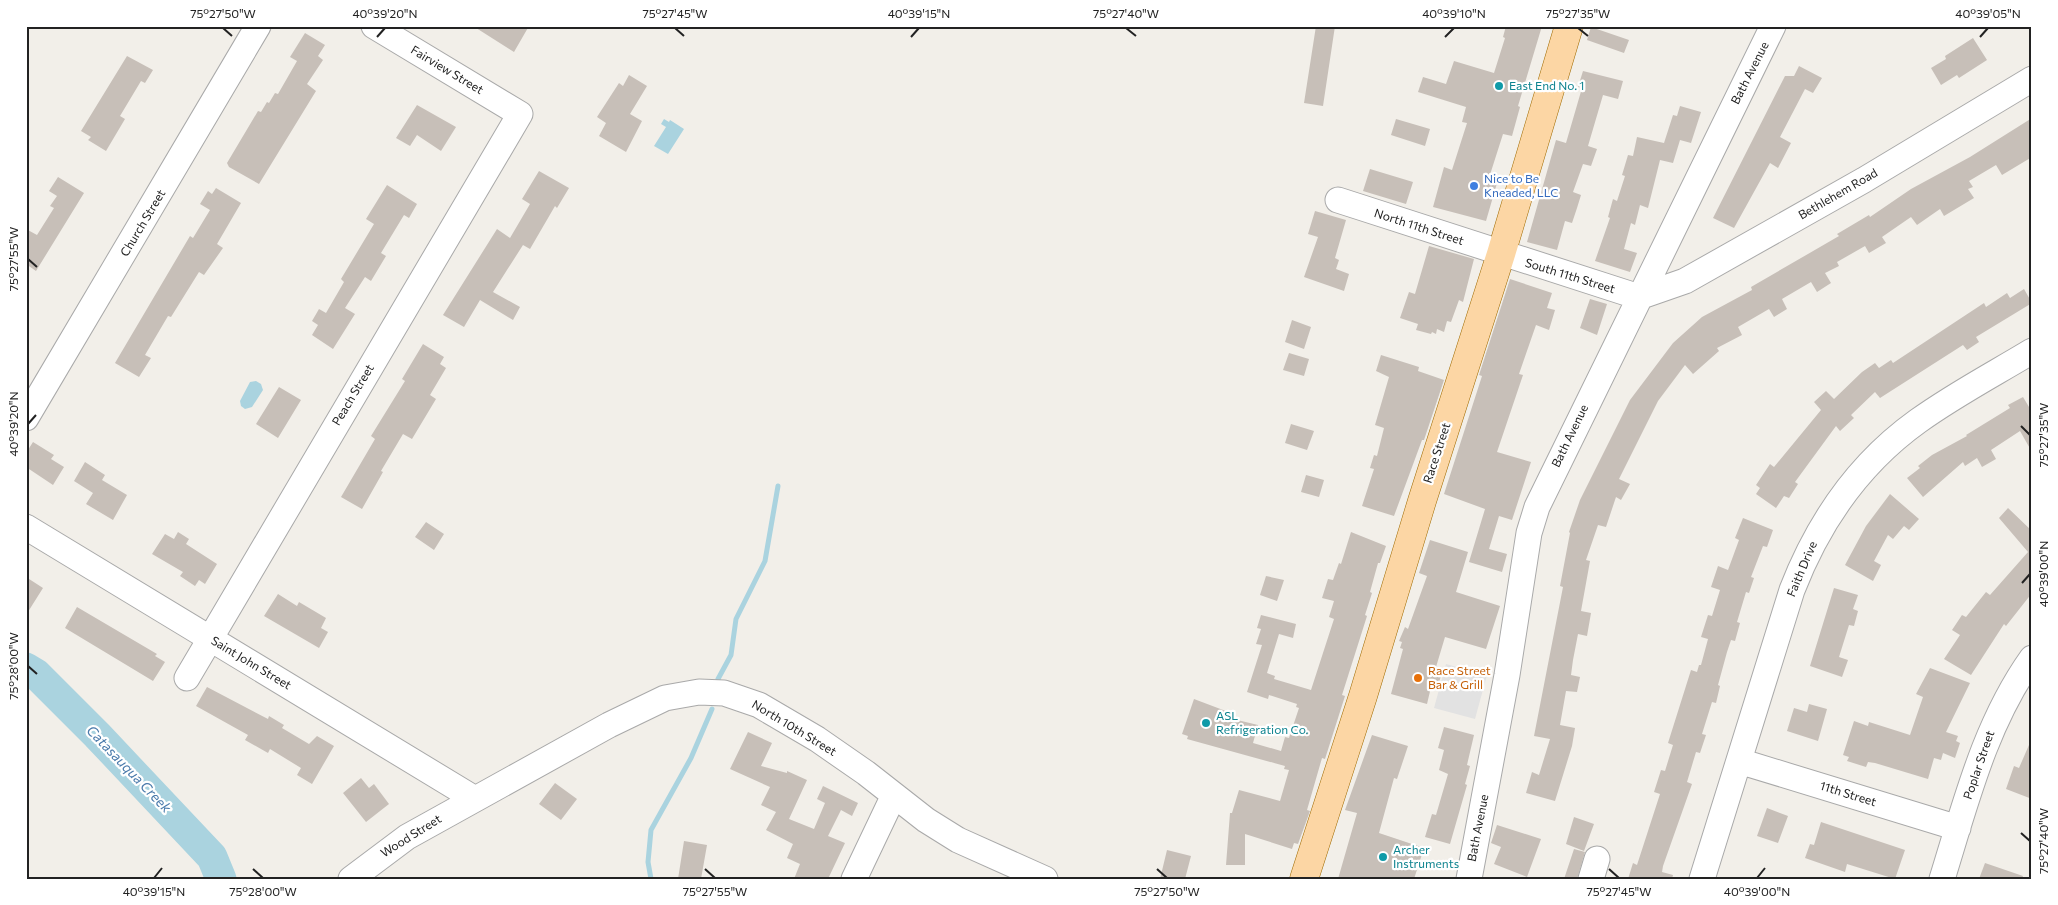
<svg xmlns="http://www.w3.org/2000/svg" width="2058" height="905" font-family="Commissioner,sans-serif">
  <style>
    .parking { fill: #e2e2e2 }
    .water { fill: #aad3df }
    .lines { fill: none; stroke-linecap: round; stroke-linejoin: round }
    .stream { stroke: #aad3df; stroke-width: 5 }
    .river { stroke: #aad3df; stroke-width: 31 }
    .building { fill: #c7bfb8 }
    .minor-casing { stroke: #a9a9a9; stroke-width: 27 }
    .major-casing { stroke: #a06b00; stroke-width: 29 }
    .minor { stroke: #fff; stroke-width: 25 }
    .major { stroke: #fcd6a4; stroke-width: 28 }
    .ticks { fill: none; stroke: #222; stroke-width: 2 }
    .culture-dot { fill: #0f9aa8; stroke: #fff; stroke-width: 2 }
    .shop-dot { fill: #3f7fe0; stroke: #fff; stroke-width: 2 }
    .food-dot { fill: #e8710a; stroke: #fff; stroke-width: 2 }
    .labels { text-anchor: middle; stroke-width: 4.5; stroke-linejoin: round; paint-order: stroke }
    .street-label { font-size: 12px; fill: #222; stroke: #fff }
    .culture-label { font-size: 12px; fill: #0d838f; stroke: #fff; text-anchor: start }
    .shop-label { font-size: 12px; fill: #366cbe; stroke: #fff; text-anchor: start }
    .food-label { font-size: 12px; fill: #c56008; stroke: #fff; text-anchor: start }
    .water-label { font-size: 14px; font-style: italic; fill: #4a7aab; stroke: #fff }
    .neatline { fill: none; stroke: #222; stroke-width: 2 }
    .ticks-label { font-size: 12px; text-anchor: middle; fill: #222 }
  </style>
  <rect width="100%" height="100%" fill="#f2efe9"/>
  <!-- parking -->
  <path class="parking" d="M1446,664L1487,675L1475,719L1434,708Z"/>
  <!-- water -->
  <path class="water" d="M664,119L669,122L670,120L684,129L668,154L654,146L666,127L661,124Z
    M256,381L261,384L263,390L252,407L245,409L241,406L240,401L250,382Z"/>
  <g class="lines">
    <!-- stream -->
    <path class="stream" d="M718,679L731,655L736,619L765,561L778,486
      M651,879L648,862L651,830L691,758L712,709"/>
    <!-- river -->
    <path class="river" d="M26,668L36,674L97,735L212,857L221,879"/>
  </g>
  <!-- building -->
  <path class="building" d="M473,26H529L514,52Z
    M1316,26H1335L1323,106L1304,103Z
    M1506,26H1542L1518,106L1520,107L1512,136L1503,134L1488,181L1497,183L1486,221L1433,207L1444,167L1452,170L1467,123L1462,122L1466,107L1418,92L1423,77L1446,84L1454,61L1494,73L1505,38L1503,37Z
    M1591,27L1629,40L1624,53L1587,40Z
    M305,33L325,45L318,56L323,60L307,84L316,91L259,184L229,167L227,163L258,111L261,112L267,102L269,103L275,93L278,94L297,61L290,57Z
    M1973,38L1987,60L1959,78L1957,75L1941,85L1931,68L1946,59L1945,56Z
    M127,56L153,70L145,83L141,81L120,116L125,119L106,151L88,140L91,137L81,131Z
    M1799,66L1822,78L1813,93L1805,89L1780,137L1791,143L1778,168L1770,163L1734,228L1713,218L1785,76H1794Z
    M1583,71L1623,81L1618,99L1603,95L1588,146L1597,149L1591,166L1583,164L1573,192L1581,195L1577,208L1572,223L1565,221L1557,250L1527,242L1556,140L1566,143L1582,88L1578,87Z
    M629,75L647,86L630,114L642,121L626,152L599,136L606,123L597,117L619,83L623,86Z
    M417,105L456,127L441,151L417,135L410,146L396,138Z
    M1680,106L1701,112L1691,143L1680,140L1673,163L1660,160L1648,208L1640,205L1635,225L1631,223L1624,249L1637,253L1630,272L1595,261L1610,218L1608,217L1613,199L1617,201L1625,176L1622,175L1628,155L1633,156L1637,137L1664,143L1673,115L1677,116Z
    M2032,118V157L2002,175L1996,165L1969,181L1973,187L1968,189L1974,198L1944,216L1940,209L1917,225L1911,217L1882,237L1886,243L1869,253L1865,246L1837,262L1839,266L1825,273L1831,283L1817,292L1811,282L1782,299L1787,309L1774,317L1769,309L1738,327L1742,335L1717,348L1719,351L1693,374L1685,365L1658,401L1619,479L1630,484L1621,500L1616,497L1606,527L1598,525L1586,560L1590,561L1581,611L1591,613L1587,636L1578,634L1573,660L1571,675L1580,677L1577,692L1566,691L1560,725L1575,728L1572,746L1555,801L1526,793L1532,772L1539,775L1550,739L1534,736L1563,587L1560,586L1570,533L1569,532L1580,500L1630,400L1673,343L1702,317L1752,290L1751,287L1839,236L1837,234L1869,215L1870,217L1911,189L1970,157Z
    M1396,119L1430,129L1425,146L1391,135Z
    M1370,169L1413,182L1406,204L1363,191Z
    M539,171L569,188L557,208L555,206L530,249L523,245L493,292L520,307L513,320L480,300L464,327L443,315L497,229L510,238L530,204L522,199Z
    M58,177L84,193L36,271L26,264V229L37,235L54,208L50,206L57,196L49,191Z
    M387,185L417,204L409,218L404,215L381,253L386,256L371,281L365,277L345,308L355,314L333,349L312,335L318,325L312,321L319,309L326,313L344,282L341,279L374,224L366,219Z
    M216,188L241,203L217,244L223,248L204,275L199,272L171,317L168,316L145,355L151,358L139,377L115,363L190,236L193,238L210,210L200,204L208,191L212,194Z
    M1315,211L1346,220L1335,258L1339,260L1336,269L1349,274L1344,291L1304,277L1318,237L1308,234Z
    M1429,246L1474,259L1463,302L1459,300L1451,322L1447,321L1444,332L1437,329L1436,334L1432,332L1431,334L1416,330L1418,324L1400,318L1409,292L1415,294Z
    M1510,279L1552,293L1547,308L1555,310L1549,330L1536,325L1519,374L1523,375L1497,452L1531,462L1512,520L1499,516L1489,549L1507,554L1502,572L1469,562L1485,509L1444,494L1482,376L1479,375Z
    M2024,289L2032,303L1976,337L1979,342L1967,350L1963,345L1880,398L1875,392L1851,415L1854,418L1840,431L1836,426L1795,482L1798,484L1789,498L1784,496L1776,508L1756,494L1760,488L1756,485L1770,464L1774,467L1821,410L1814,402L1826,391L1834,399L1862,372L1875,363L1879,368L1891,360L1893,363L1984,303L1986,307L2007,293L2010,298Z
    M1590,299L1607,304L1597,335L1580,328Z
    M1292,320L1311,327L1304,349L1285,342Z
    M423,344L444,357L440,364L446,368L430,395L436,399L412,439L403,434L381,471L383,472L362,509L341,497L375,439L371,436L405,381L402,379Z
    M1289,353L1309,359L1304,376L1283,370Z
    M1381,355L1419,367L1418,371L1444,380L1424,440H1422L1394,516L1362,506L1374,469L1370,468L1374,455L1377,456L1384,428L1375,425L1389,377L1376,371Z
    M279,387L301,400L278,438L256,424Z
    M2023,397L2032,412V452L2020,431L1991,450L1996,459L1982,467L1977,458L1965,466L1963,462L1923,497L1907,478L1920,468L1918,466L1932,455L1967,436L1966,435L2010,408L2008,405Z
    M1291,424L1314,431L1307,450L1285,443Z
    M33,442L54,455L51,459L64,467L53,485L26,467V453Z
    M85,462L105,475L102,480L127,495L113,520L86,504L93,493L74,481Z
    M1306,475L1324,480L1319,497L1301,492Z
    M1890,494L1919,519L1909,530L1904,526L1893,539L1888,535L1874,561L1881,565L1873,581L1845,565L1866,526Z
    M2008,508L2032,531V593L2006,626L2004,624L1971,675L1944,659L1960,635L1952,630L1962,615L1966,617L1986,592L1990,595L2028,552L1999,518Z
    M1743,518L1773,530L1767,547L1763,546L1751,577L1754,578L1749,593L1746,592L1737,622L1740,623L1735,641L1731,640L1727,652L1718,685L1720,686L1716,703L1712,702L1702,734L1706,735L1700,753L1696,752L1687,782L1692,784L1663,866L1662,872L1673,875L1672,879H1628L1633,863L1637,865L1660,794L1654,792L1661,770L1665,771L1673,745L1668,743L1691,670L1697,672L1699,665H1701L1708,639L1701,637L1708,615L1712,616L1720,590L1711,587L1718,566L1728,570L1739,540L1735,538Z
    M426,522L444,534L434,550L415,537Z
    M178,532L189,539L186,544L217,564L205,584L199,580L195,586L180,576L183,572L152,554L165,534L174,539Z
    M1351,532L1386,546L1380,563H1378L1370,592L1372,593L1365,615L1367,616L1342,695L1345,696L1325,759L1322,758L1307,810L1310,811L1298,844L1294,843L1292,849L1245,834V865H1226L1230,813H1232L1239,790L1280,801L1289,770L1284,769L1285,766L1187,739L1188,736L1182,734L1194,699L1231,713L1229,718L1258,725L1253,743L1281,751L1285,737L1289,738L1299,708L1296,707L1297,704L1269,695L1268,699L1247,692L1262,645L1256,644L1261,629L1257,628L1261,615L1296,624L1293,638L1279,634L1267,673L1275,676L1274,679L1311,690L1334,619L1329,617L1334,601L1322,598L1328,579L1333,580L1339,563L1341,564Z
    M1430,540L1468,552L1456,592L1500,606L1486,649L1445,637L1436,667L1443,669L1437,689L1431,687L1427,704L1391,694L1403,649L1400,648L1402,642L1399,641L1405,627L1408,629L1427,576L1419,573Z
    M1266,576L1284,580L1277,601L1260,595Z
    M26,577L43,588L26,615Z
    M1834,588L1858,595L1853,609L1858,611L1854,626L1849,625L1839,657L1848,660L1842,677L1810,666Z
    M278,594L297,606L299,602L326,618L321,628L328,632L319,648L264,616Z
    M77,607L157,654L155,656L165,662L153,681L65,628Z
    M1930,668L1970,683L1946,732L1958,736L1956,741L1960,743L1955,758L1943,753L1941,760L1934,758L1928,779L1875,763L1868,762L1866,767L1847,761L1849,757L1843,755L1854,721L1868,726L1869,722L1910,735L1923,697L1916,694Z
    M207,687L268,719L269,716L284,725L282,728L309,744L317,736L334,746L312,784L297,775L301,768L270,749L268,753L245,740L248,735L196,706Z
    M1809,704L1827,709L1818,741L1787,731L1794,708L1807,712Z
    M1444,727L1474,735L1467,765L1470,766L1465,784L1467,785L1450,844L1425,837L1432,814L1436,815L1448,774L1439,770L1444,750L1438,748Z
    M748,732L772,743L761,766L787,773V771L807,780L789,819L814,829L825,803L817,799L823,786L858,803L852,816L841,810L828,836L845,843L828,879H794L800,864L787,858L793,844L766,830L776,812L761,805L770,787L730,769Z
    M1372,735L1408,746L1397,779L1394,778L1379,833L1424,848L1414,879H1338L1357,813L1345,810Z
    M2032,738V799L2006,789L2014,766L2019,768Z
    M361,778L369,788L374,784L389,804L366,822L343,793Z
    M555,783L577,799L561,820L539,804Z
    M1767,808L1788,816L1778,843L1757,836Z
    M1574,817L1594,824L1584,851L1566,844Z
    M1821,822L1905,850L1895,879L1847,864L1845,872L1805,858L1810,844L1814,845Z
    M1497,825L1541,839L1527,877L1494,864L1501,847L1491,843Z
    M684,841L707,845L701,879H678Z
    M1574,849L1585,852L1577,879H1564Z
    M1167,850L1191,856L1185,879H1160Z
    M1985,863L2023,876L2022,879H1979Z"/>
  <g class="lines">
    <!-- minor casing -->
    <g class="minor-casing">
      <path id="minor" d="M1338,200L1639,297L1685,281L1864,180L2032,79
        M26,418L258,26
        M26,527L475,799
        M187,678L520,114L374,26
        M1739,761L1958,828
        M351,879L407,837L609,725L665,698L699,692L724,693L759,705L817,739L866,773L926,820L958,840L1045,879
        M854,879L894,795
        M1469,879L1507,675L1529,533L1537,507L1773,26
        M1591,879L1597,859
        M1702,879L1792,590C1818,523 1858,464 1918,421C1954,395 1994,374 2032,351
        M1942,879C1966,802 1985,724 2032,658"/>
    </g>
    <!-- major casing -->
    <g class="major-casing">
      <path id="major" d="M1304,879L1363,696L1422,501L1501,254L1569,26"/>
    </g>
    <!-- minor -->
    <use href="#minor" class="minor"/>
    <!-- major -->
    <use href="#major" class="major"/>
  </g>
  <!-- ticks -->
  <path class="ticks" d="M223,28L232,36M675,28L684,36M1126,28L1136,36M1578,28L1588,36M377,37L385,28M911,37L919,28M1445,37L1454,28M1980,37L1988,28M28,259L37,267M28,424L36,415M2021,426L2030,435M2022,583L2030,574M28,666L37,674M2021,833L2030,841M253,869L263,878M705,869L715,878M1157,869L1167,878M1609,869L1619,878M154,878L162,868M1757,878L1765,868"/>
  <!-- markers -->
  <g class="culture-dot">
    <circle cx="1499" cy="86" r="5"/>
    <circle cx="1206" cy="723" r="5"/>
    <circle cx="1383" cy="857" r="5"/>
  </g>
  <circle class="shop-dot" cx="1474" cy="186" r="5"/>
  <circle class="food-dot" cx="1418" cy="678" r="5"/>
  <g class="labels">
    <!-- street labels -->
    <g class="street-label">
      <text transform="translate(447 70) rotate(31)" y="4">Fairview Street</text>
      <text transform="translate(1750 73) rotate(-63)" y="4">Bath Avenue</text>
      <text transform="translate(1838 194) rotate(-30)" y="4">Bethlehem Road</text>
      <text transform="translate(143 223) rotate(-59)" y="4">Church Street</text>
      <text transform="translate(1419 227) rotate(18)" y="4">North 11th Street</text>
      <text transform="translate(1570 276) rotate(17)" y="4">South 11th Street</text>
      <text transform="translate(353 395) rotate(-59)" y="4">Peach Street</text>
      <text transform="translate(1570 436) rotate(-64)" y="4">Bath Avenue</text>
      <text transform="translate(1437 453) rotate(-72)" y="4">Race Street</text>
      <text transform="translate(1802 569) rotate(-67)" y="4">Faith Drive</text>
      <text transform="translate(251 663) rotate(31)" y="4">Saint John Street</text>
      <text transform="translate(794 728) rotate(31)" y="4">North 10th Street</text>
      <text transform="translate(1979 765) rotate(-71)" y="4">Poplar Street</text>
      <text transform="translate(1848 794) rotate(17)" y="4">11th Street</text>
      <text transform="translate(1478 828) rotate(-79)" y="4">Bath Avenue</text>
      <text transform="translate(411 836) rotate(-32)" y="4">Wood Street</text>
    </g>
    <!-- culture labels -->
    <g class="culture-label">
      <text x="1509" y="90">East End No. 1</text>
      <text x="1216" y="720">ASL<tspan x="1216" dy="14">Refrigeration Co.</tspan></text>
      <text x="1393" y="854">Archer<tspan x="1393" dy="14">Instruments</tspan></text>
    </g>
    <!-- shop labels -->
    <g class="shop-label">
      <text x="1484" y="183">Nice to Be<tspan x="1484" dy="14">Kneaded, LLC</tspan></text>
    </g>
    <!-- food labels -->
    <g class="food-label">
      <text x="1428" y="675">Race Street<tspan x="1428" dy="14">Bar &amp; Grill</tspan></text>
    </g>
    <!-- water labels -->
    <g class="water-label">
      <text transform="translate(129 769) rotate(46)" y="5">Catasauqua Creek</text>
    </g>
  </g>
  <!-- border -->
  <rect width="2058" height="905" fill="none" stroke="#ffffff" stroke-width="55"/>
  <rect x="28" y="28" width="2002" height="850" class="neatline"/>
  <g class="ticks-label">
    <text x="223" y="18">75°27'50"W</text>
    <text x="385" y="18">40°39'20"N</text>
    <text x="675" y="18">75°27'45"W</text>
    <text x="919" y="18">40°39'15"N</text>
    <text x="1126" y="18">75°27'40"W</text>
    <text x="1454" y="18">40°39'10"N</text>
    <text x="1578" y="18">75°27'35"W</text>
    <text x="1988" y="18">40°39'05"N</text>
    <text transform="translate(14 259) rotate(-90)" y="4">75°27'55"W</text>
    <text transform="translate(14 424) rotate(-90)" y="4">40°39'20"N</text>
    <text transform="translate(2044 435) rotate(-90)" y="4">75°27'35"W</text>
    <text transform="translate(2044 574) rotate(-90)" y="4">40°39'00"N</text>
    <text transform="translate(14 666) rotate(-90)" y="4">75°28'00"W</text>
    <text transform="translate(2044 841) rotate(-90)" y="4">75°27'40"W</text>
    <text x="154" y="896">40°39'15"N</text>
    <text x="263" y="896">75°28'00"W</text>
    <text x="715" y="896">75°27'55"W</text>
    <text x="1167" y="896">75°27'50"W</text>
    <text x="1619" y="896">75°27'45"W</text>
    <text x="1757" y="896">40°39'00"N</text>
  </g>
</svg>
